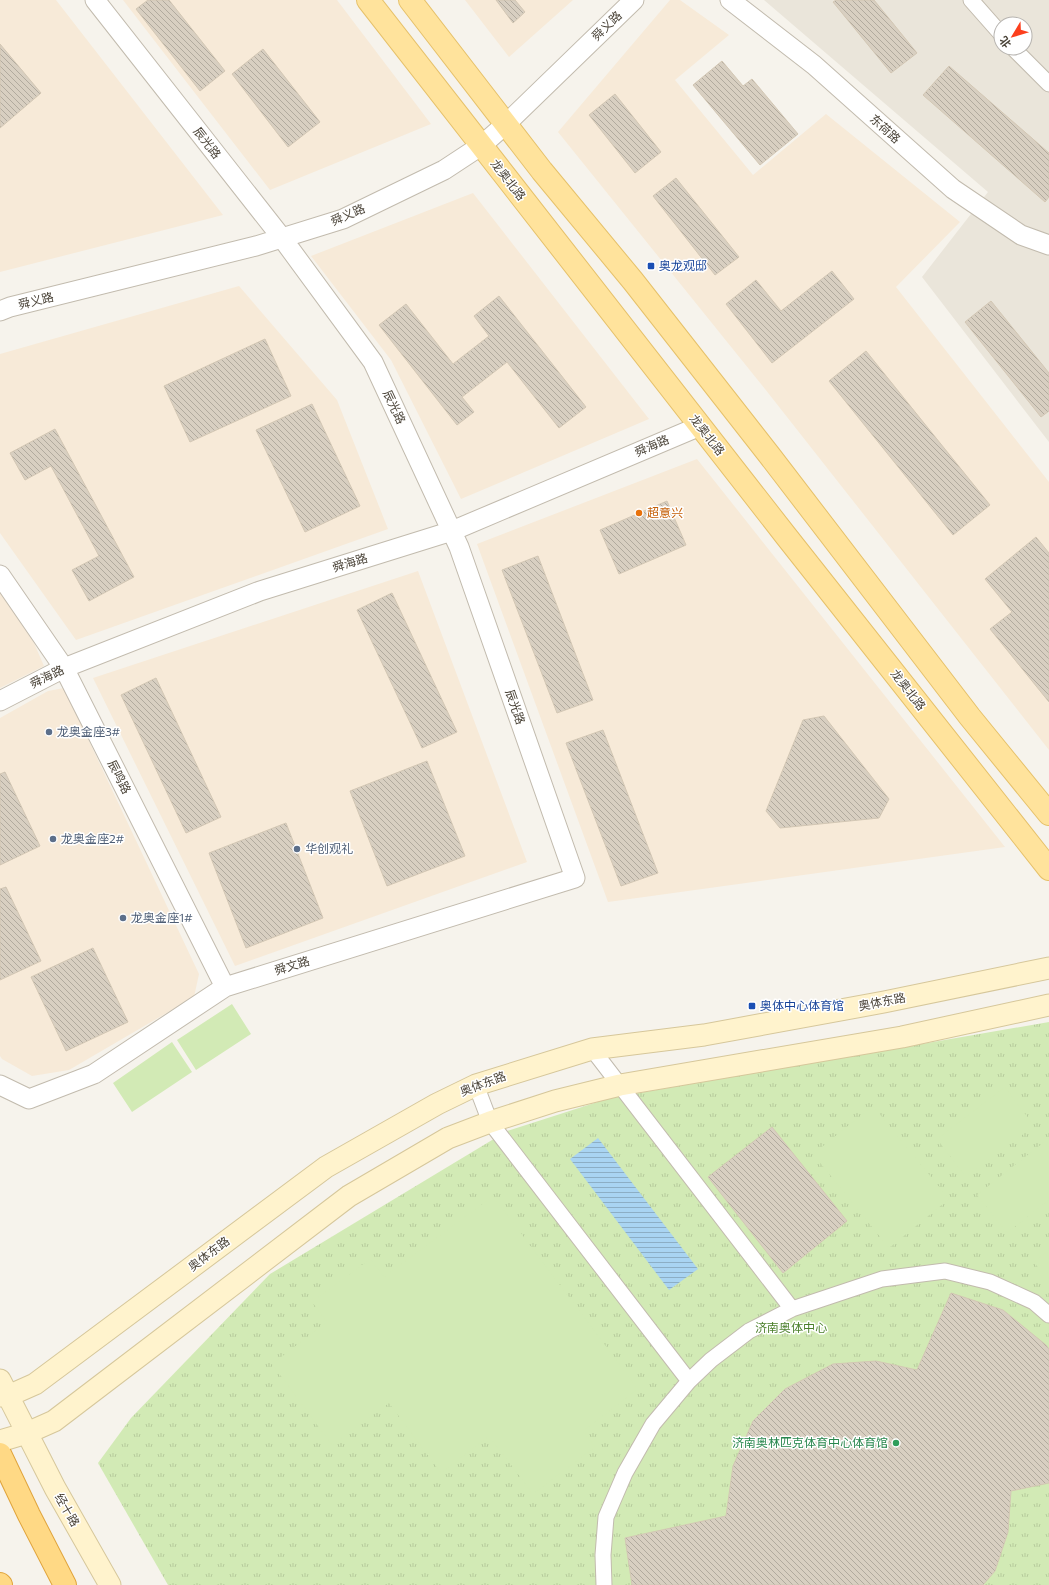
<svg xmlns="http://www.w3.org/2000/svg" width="1049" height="1585" font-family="Commissioner,'Noto Sans SC',sans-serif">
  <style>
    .residential { fill: #eae5da; fill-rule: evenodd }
    .commercial { fill: #f7ead8 }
    .grass { fill: url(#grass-tufts) }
    .garden { fill: #d2eab5 }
    .water { fill: url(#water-rules) }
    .building { fill: url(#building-back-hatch); stroke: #d3c7b4 }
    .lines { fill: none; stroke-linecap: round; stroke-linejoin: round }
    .minor-casing { stroke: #c2bbae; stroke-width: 17 }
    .tertiary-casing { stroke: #c2bbae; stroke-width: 21 }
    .secondary-casing { stroke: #d6c79b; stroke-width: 23 }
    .primary-casing { stroke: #e6c16a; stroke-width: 24 }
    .trunk-casing { stroke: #e0a43c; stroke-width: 24 }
    .minor { stroke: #fff; stroke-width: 15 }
    .tertiary { stroke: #fff; stroke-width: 19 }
    .secondary { stroke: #fff3cd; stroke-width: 21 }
    .primary { stroke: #ffe39c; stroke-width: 22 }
    .trunk { stroke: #ffd985; stroke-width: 22 }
    .transit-dot { fill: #1a4fb4; stroke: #fff; stroke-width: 1.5 }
    .food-dot { fill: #e8710a; stroke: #fff; stroke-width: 1.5 }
    .service-dot { fill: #5c6f8a; stroke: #fff; stroke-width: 1.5 }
    .leisure-dot { fill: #2e9e5b; stroke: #fff; stroke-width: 1.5 }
    .labels { text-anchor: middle; stroke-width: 3; stroke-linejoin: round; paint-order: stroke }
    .street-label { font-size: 12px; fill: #4b4439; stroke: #fff }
    .transit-label { font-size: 12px; fill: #164399; stroke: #fff; text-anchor: start }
    .food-label { font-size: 12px; fill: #c56008; stroke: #fff; text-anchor: start }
    .service-label { font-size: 12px; fill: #4e5e75; stroke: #fff; text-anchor: start }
    .park-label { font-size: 12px; fill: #4a7f2a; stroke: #fff }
    .leisure-label { font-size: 12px; fill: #27864d; stroke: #fff; text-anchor: end }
  </style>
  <defs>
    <pattern id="grass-tufts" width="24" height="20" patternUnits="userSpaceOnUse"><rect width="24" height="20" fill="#d2eab5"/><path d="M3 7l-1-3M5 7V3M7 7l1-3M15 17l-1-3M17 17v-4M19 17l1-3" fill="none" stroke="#b6ca9c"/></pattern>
    <pattern id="water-rules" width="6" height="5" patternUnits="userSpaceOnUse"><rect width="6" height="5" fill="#a9d4f2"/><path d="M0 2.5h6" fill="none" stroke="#8caec5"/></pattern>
    <pattern id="building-back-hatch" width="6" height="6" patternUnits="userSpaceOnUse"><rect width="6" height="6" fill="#d8cfc1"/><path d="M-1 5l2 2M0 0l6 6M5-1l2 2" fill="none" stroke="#b1aa9e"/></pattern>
  </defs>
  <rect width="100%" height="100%" fill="#f6f3ec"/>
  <!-- residential -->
  <path class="residential" d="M764,0H1049V442L922,277L988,192ZM1001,24H1025V48H1001Z"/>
  <!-- commercial -->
  <path class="commercial" d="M0,0H56L223,215L0,272Z
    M123,0H337L431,124L270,190Z
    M465,0H573L509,57Z
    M670,0H680L729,35L675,80L753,175L826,114L960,222L896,287L1049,482V750L765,389L558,132Z
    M473,193L649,419L461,499L391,360L311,256Z
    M239,286L337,400L388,529L76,640L0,533V354Z
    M697,459L1005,847L608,902L477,544Z
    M418,571L527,862L235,966L93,678Z
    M0,589L34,643L44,666L0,688Z
    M64,688L199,974L194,997L69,1070L32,1076L2,1059L0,1056V718L48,691Z"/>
  <!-- grass -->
  <path class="grass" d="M1049,1022V1585H168L98,1463L131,1418L270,1274L507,1131L610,1098Z"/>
  <!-- garden -->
  <path class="garden" d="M232,1004L251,1034L196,1070L177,1040Z
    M172,1042L192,1072L132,1112L113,1083Z
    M1005,1087L1034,1126L966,1177L937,1139Z
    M873,1106L949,1199L889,1248L813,1154Z
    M1044,1142L1049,1148V1200L1007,1233L977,1195Z
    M493,1196L638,1389L583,1431L595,1447L533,1494L489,1436L441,1473L389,1403L332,1445L272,1364L327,1322L312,1302L370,1259L384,1277Z
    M1049,1250V1282L1034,1262Z"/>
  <!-- water -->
  <path class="water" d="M598,1138L698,1269L669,1290L570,1159Z"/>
  <!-- building -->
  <path class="building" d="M148,0H169L225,71L200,91L136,9Z
    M496,0H515L525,12L513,23Z
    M836,0H874L917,53L891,73L833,2Z
    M0,44L41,93L0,128Z
    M263,49L320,122L288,147L232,74Z
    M722,61L743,86L752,79L798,134L760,165L693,85Z
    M949,66L1049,153V197L1045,202L923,95Z
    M615,94L661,152L635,173L589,115Z
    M676,178L739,257L715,275L653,196Z
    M832,271L854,299L772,363L726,304L756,280L781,311Z
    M499,296L586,407L559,428L507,362L462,397L474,412L457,425L379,325L406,304L453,364L489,336L474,316Z
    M991,301L1049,373V411L1041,417L965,322Z
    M265,339L291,396L190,442L164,386Z
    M866,351L990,505L953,535L829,381Z
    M312,404L360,506L305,532L256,430Z
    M55,429L134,577L89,601L72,570L99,556L51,466L25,480L10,453Z
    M667,501L686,545L619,574L600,530Z
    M1036,537L1049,553V702L990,629L1012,612L985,579Z
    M538,556L593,700L557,713L502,570Z
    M392,593L457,732L422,748L357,610Z
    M156,678L221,817L186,833L121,695Z
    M824,716L889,799L879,818L780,828L766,811L803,720Z
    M603,730L658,873L621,886L566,743Z
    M427,761L465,856L387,886L350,791Z
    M5,772L40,846L0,865V774Z
    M286,823L323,918L246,948L209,853Z
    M6,887L41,961L0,980V889Z
    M93,948L128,1022L66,1051L31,977Z
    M772,1127L847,1221L783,1273L708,1177Z
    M951,1293L1003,1310L1046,1345L1049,1349V1483L1011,1491L1008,1532L995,1571L983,1585H632L625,1538L726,1516L733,1466L753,1421L785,1389L833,1364L876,1361L917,1370Z"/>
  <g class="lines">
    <!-- minor casing -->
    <g class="minor-casing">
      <path id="minor" d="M971,0L1001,34
        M1013,48L1049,84
        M592,1049L792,1309
        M476,1085L490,1122L689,1381
        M604,1585L603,1555L606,1517L625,1473L653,1424L689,1381L711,1360L749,1331L792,1309L882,1279L945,1271L990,1282L1034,1302L1049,1315"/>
    </g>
    <!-- tertiary casing -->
    <g class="tertiary-casing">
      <path id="tertiary" d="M730,0L814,65L953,189L1021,235L1049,245
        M0,311L10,307L256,246L343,219L444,170L482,145L506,124L634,0
        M0,575L64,668L225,987
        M0,701L64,668L260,591L452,531L700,426
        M0,1085L29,1099L94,1074L225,987L575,878L459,547L373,362L282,238L95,0"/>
    </g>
    <!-- secondary casing -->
    <g class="secondary-casing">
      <path id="secondary" d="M0,1380L55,1488L110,1585
        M0,1396H8L35,1384L326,1167L437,1104L476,1085L592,1049L704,1035L884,1002L1049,968
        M0,1441L27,1433L54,1421L349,1196L448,1138L490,1122L555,1101L620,1085L902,1037L1049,1005"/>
    </g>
    <!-- primary casing -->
    <g class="primary-casing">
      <path id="primary" d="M368,0L786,536L1049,869
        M410,0L542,171L633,281L770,456L970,717L1049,814"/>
    </g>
    <!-- trunk casing -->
    <g class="trunk-casing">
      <path id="trunk" d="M0,1454L29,1515L65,1585
        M0,1584L1,1585"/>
    </g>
    <!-- minor -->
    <use href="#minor" class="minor"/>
    <!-- tertiary -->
    <use href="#tertiary" class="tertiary"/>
    <!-- secondary -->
    <use href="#secondary" class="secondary"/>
    <!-- primary -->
    <use href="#primary" class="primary"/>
    <!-- trunk -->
    <use href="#trunk" class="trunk"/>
  </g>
  <!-- markers -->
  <g class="transit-dot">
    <rect x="647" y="262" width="8" height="8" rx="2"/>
    <rect x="748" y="1002" width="8" height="8" rx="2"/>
  </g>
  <circle class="food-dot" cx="639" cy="513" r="4"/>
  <g class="service-dot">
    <circle cx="49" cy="732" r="4"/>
    <circle cx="53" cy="839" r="4"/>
    <circle cx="297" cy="849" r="4"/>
    <circle cx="123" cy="918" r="4"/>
  </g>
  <circle class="leisure-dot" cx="896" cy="1443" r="4"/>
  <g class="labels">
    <!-- street labels -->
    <g class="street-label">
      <text transform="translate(607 26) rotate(-44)" y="4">舜义路</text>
      <text transform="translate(885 129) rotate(42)" y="4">东荷路</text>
      <text transform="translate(207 143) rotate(52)" y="4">辰光路</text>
      <text transform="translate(508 180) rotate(52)" y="4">龙奥北路</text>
      <text transform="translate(348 215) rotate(-23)" y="4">舜义路</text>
      <text transform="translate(36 301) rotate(-14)" y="4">舜义路</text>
      <text transform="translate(394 407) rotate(65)" y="4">辰光路</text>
      <text transform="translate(707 435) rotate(52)" y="4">龙奥北路</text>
      <text transform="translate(652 446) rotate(-23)" y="4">舜海路</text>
      <text transform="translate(350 563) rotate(-17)" y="4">舜海路</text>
      <text transform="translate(47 677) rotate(-26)" y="4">舜海路</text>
      <text transform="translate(908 690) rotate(52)" y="4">龙奥北路</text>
      <text transform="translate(515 707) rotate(71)" y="4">辰光路</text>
      <text transform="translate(119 777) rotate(63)" y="4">辰鸣路</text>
      <text transform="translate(292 966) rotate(-17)" y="4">舜文路</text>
      <text transform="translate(882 1002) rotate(-11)" y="4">奥体东路</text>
      <text transform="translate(483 1084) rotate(-21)" y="4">奥体东路</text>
      <text transform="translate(209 1254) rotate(-37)" y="4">奥体东路</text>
      <text transform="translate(67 1510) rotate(60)" y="4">经十路</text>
    </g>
    <!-- transit labels -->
    <g class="transit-label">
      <text x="659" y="270">奥龙观邸</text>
      <text x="760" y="1010">奥体中心体育馆</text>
    </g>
    <!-- food labels -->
    <g class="food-label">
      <text x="647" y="517">超意兴</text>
    </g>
    <!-- service labels -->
    <g class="service-label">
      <text x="57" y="736">龙奥金座3#</text>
      <text x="61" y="843">龙奥金座2#</text>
      <text x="305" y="853">华创观礼</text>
      <text x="131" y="922">龙奥金座1#</text>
    </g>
    <!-- park labels -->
    <g class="park-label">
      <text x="791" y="1332">济南奥体中心</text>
    </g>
    <!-- leisure labels -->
    <g class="leisure-label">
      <text x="888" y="1447">济南奥林匹克体育中心体育馆</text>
    </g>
  </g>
  <!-- north arrow -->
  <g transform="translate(1013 36) rotate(232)"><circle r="19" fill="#ffffff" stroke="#b7b4b0"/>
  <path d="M0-3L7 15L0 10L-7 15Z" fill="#fc3f1d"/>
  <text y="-6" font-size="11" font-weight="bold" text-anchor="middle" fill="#4b4439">北</text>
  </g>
</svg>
